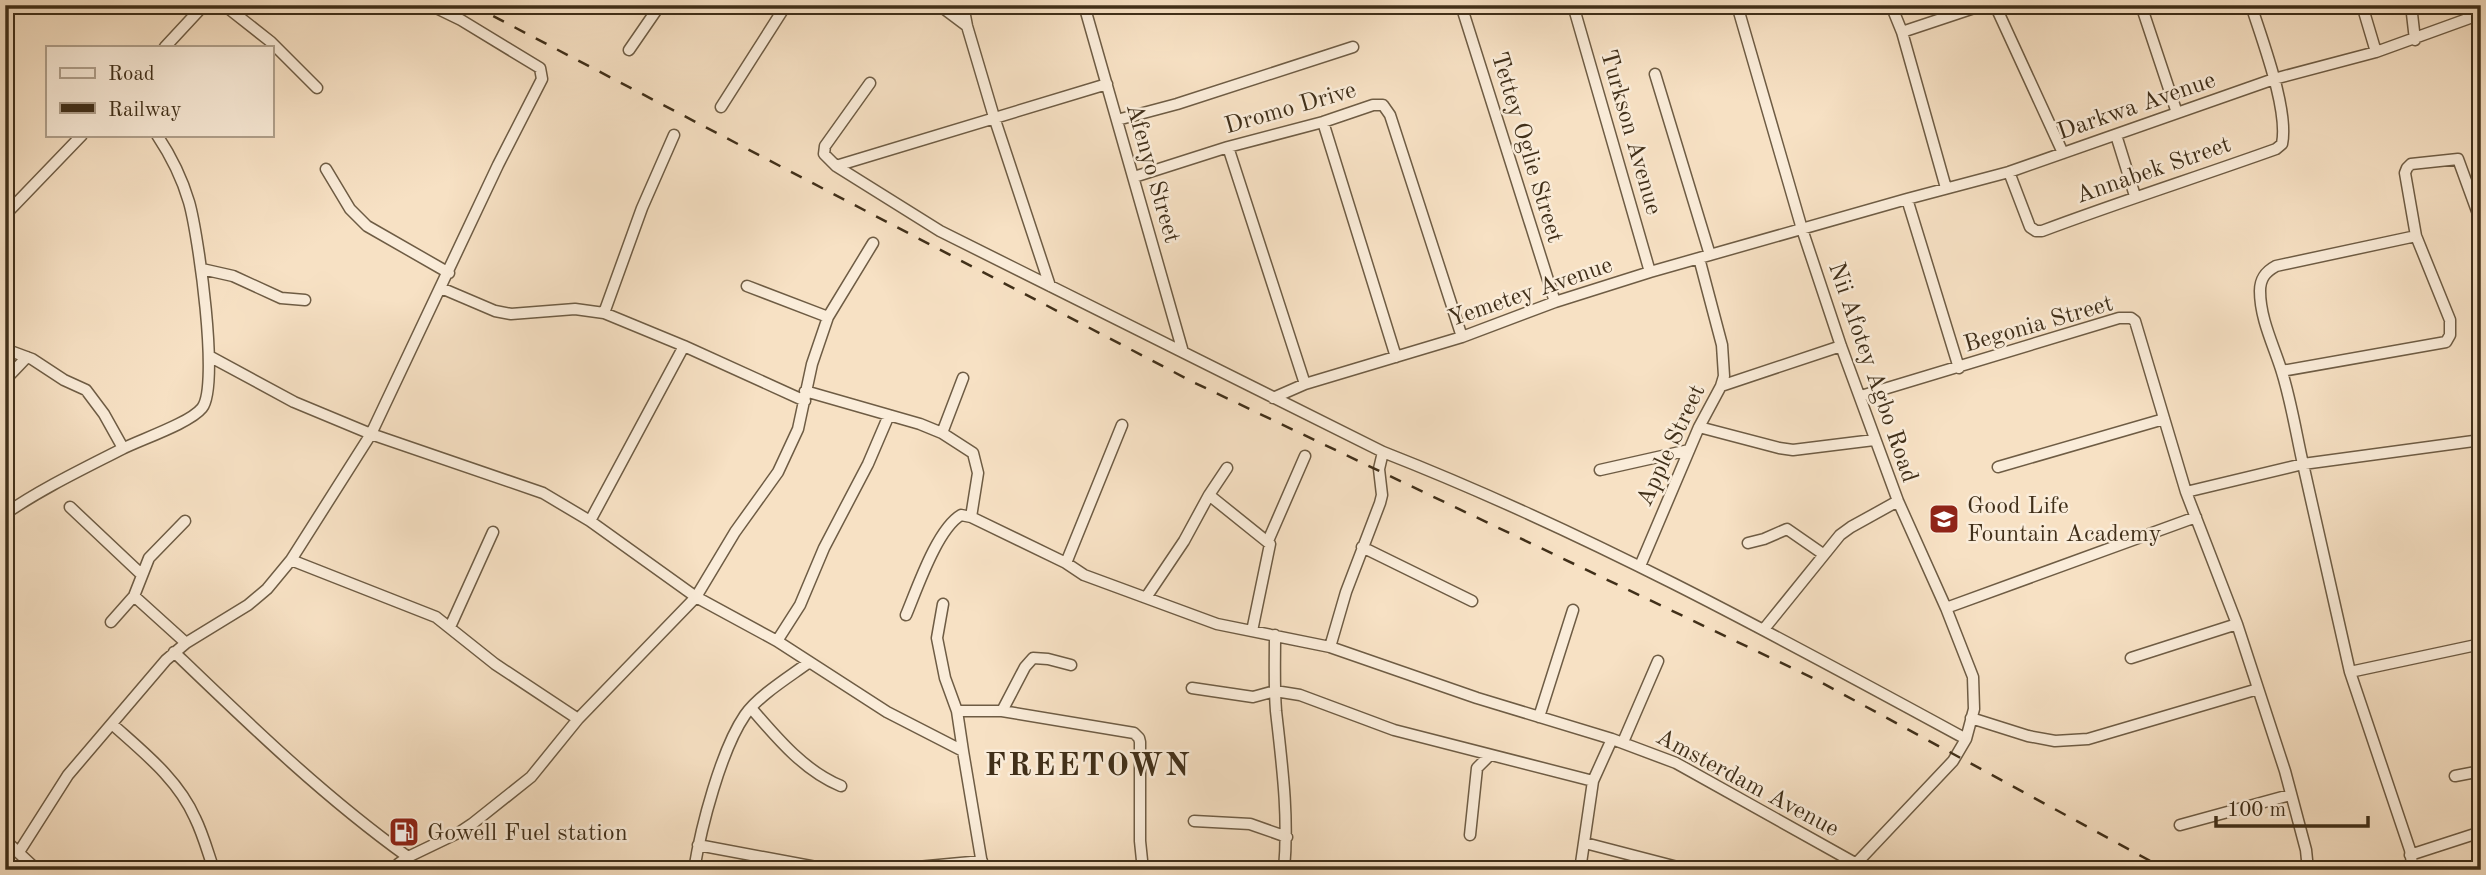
<svg xmlns="http://www.w3.org/2000/svg" width="2486" height="875" font-family="'Old Standard TT',serif">
  <style>
    .lines { fill: none; stroke-linecap: round; stroke-linejoin: round }
    .minor-casing { stroke: #6e5c44; stroke-width: 13 }
    .minor { stroke: #faecd9; stroke-width: 10 }
    .rail { stroke: #402f19; stroke-width: 2.5; stroke-dasharray: 12 12; stroke-linecap: butt }
    .labels { text-anchor: middle; stroke-width: 5; stroke-linejoin: round; paint-order: stroke }
    .street-label { font-size: 24px; fill: #402f19; stroke: #faecd9 }
    .poi-label { font-size: 24px; fill: #402f19; stroke: #faecd9; text-anchor: start }
    .district-label { font-size: 32px; font-weight: bold; letter-spacing: 2px; fill: #402f19; stroke: #faecd9 }
  </style>
  <rect width="100%" height="100%" fill="#f7e1c4"/>
  <filter id="stains"><feTurbulence type="fractalNoise" baseFrequency=".00286" numOctaves="4"/><feColorMatrix values="0 0 0 0 .2 0 0 0 0 .09 0 0 0 0 .02 0 0 0 .5 -.17"/></filter>
  <radialGradient id="worn" r=".72"><stop offset=".6" stop-color="#630" stop-opacity="0"/><stop offset="1" stop-color="#630" stop-opacity=".3"/></radialGradient>
  <g class="lines">
    <!-- minor casing -->
    <g class="minor-casing">
      <path id="minor" d="M224,5L271,42L317,88
        M939,5L967,26
        M963,5L967,26L994,117L1050,286
        M1084,5L1183,352
        M1461,5L1555,302
        M1573,5L1650,272
        M1737,5L1802,229L1841,346L1898,501L1946,608L1973,677L1974,709L1966,739L1953,761L1850,870
        M1891,5L1902,32L1946,188
        M1995,5L2063,153
        M2141,5L2177,113
        M2362,5L2376,52
        M2411,5L2415,40
        M1902,32L1983,5
        M165,47L204,5
        M629,50L660,5
        M1655,74L1710,255
        M870,83L825,146L824,154L836,166L940,231L1383,452C1585,531 1775,635 1966,739
        M721,107L786,5
        M1117,120L1177,104L1353,47
        M1323,122L1396,357
        M2116,135L2135,196
        M1228,147L1305,384
        M836,166L1107,84
        M326,169L350,209L367,226L449,273
        M2009,172L2030,227L2036,231H2042C2119,202 2198,177 2276,149L2282,144C2289,110 2262,40 2251,5
        M1134,177L1228,147L1323,122L1373,105H1383L1390,115L1462,337
        M1907,199L1959,368
        M5,215L82,135
        M2416,236L2405,173L2407,168L2411,164L2458,159L2481,222
        M873,243L828,317L812,364L798,429L778,472L735,532L696,597L777,641L887,712L963,751L957,711L945,678L937,638L943,604
        M202,269L233,276L281,298L305,300
        M747,286L828,317
        M441,288L495,311L511,314L575,309L604,313L684,346
        M604,313L642,208L674,135
        M5,349L32,359L64,380L86,390L104,414L123,448
        M2282,371L2446,342L2450,335V320L2416,236L2276,266C2265,272 2260,279 2260,291C2260,318 2273,344 2281,369C2291,400 2296,433 2303,464L2186,492L2237,624L2285,771L2306,850L2308,870
        M5,380L27,357
        M1721,386L1841,346
        M805,391L920,424L942,433L973,453L978,473L971,517L1066,563L1084,575L1217,624L1330,647L1477,698L1612,739
        M1861,396L2119,318H2131L2135,321L2186,492
        M1273,398L1305,384L1462,337L1555,302L1650,272L1907,199L2009,172L2274,79L2376,52L2481,14
        M1699,427L1779,448L1793,450L1874,440
        M942,433L963,378
        M1998,467L2164,419
        M1600,470L1689,450
        M1209,495L1270,544L1252,631
        M70,507L141,574
        M5,514C41,489 83,469 122,449C142,439 190,423 202,408C220,386 198,233 189,202C182,178 171,156 157,135
        M590,521L684,346L805,401
        M1268,541L1305,456
        M1748,543L1764,539L1787,529L1823,554
        M1362,547L1472,601
        M291,560L436,617L495,664L578,719
        M1066,563L1122,425
        M1640,566L1699,427L1721,386L1724,376L1722,345L1699,258
        M134,596L186,643
        M1147,596L1184,541L1209,495L1227,468
        M1946,608L2196,517
        M906,615C917,589 937,529 961,515L971,517
        M111,622L134,596L149,558L185,521
        M450,627L493,532
        M1764,629L1840,535L1851,527L1898,501
        M1275,635C1275,660 1274,686 1276,711C1282,765 1289,816 1284,870
        M777,641L800,605L824,548L868,464L889,415
        M1330,647L1346,592L1380,503L1382,495L1379,469L1383,452
        M174,652C249,724 323,796 408,857
        M2131,658L2237,624
        M2350,672L2303,464L2481,440
        M1192,688L1253,697L1275,691L1300,695L1394,730L1593,781
        M751,708C776,737 804,771 841,786
        M957,711H1002L1134,733L1139,738L1140,742V841L1143,870
        M1002,711L1025,667L1033,658L1048,659L1071,665
        M1539,717L1573,610
        M1971,718L2028,736L2055,741L2088,739L2258,689
        M112,724C143,752 178,779 195,818C203,834 208,853 214,870
        M1623,742L1658,661
        M963,751L983,870
        M2455,776L2481,771
        M1194,821L1250,824L1287,837
        M2180,825L2290,795
        M1470,835L1477,768L1489,756
        M5,840L37,870
        M1585,843L1689,870
        M698,845L832,870
        M19,852L68,775L166,660L186,643L248,605L267,589L291,560L371,434L294,402L209,356
        M2410,855L2481,832
        M396,870L398,864L408,857L460,832L472,824L531,777L578,719L696,597L590,521L543,493L371,434L498,165L542,79L540,68L461,20L430,5
        M694,870C701,827 721,750 745,715C758,696 789,677 808,663
        M885,870L982,861
        M1580,870L1593,781L1612,739L1676,763L1855,863L1873,870
        M2413,870L2410,850L2350,672L2481,644"/>
    </g>
    <!-- minor -->
    <use href="#minor" class="minor"/>
    <!-- rail -->
    <path class="rail" d="M472,5L1193,382L1815,679L2167,870"/>
  </g>
  <!-- icons -->
  <defs>
    <g id="school-square" transform="scale(1.575)"><rect x="-9" y="-9" width="18" height="18" rx="4" fill="#8f2418" stroke="#faecd9"/><path d="M0-5L7-2L0 1L-7-2ZM-4 1L0 2.5L4 1V4Q0 6-4 4Z" fill="#fff"/></g>
    <g id="fuel-square" transform="scale(1.575)"><rect x="-9" y="-9" width="18" height="18" rx="4" fill="#8f2418" stroke="#faecd9"/><path d="M-5.5-6h7V0h2V4h1.3V-2.5L3-4.5l.8-.8L6-3V5H2.5V1h-1V6h-7ZM-4.2-4.7v3.2H.2V-4.7Z" fill="#fff"/></g>
  </defs>
  <g fill-rule="evenodd">
    <use href="#school-square" x="1944" y="519"/>
    <use href="#fuel-square" x="404" y="832"/>
  </g>
  <g class="labels">
    <!-- street labels -->
    <g class="street-label">
      <text transform="translate(2136 105) rotate(-19)" y="8">Darkwa Avenue</text>
      <text transform="translate(1290 107) rotate(-16)" y="8">Dromo Drive</text>
      <text transform="translate(1632 132) rotate(74)" y="8">Turkson Avenue</text>
      <text transform="translate(1528 147) rotate(73)" y="8">Tettey Oglie Street</text>
      <text transform="translate(2153 169) rotate(-19)" y="8">Annabek Street</text>
      <text transform="translate(1154 173) rotate(74)" y="8">Afenyo Street</text>
      <text transform="translate(1530 291) rotate(-19)" y="8">Yemetey Avenue</text>
      <text transform="translate(2038 323) rotate(-16)" y="8">Begonia Street</text>
      <text transform="translate(1874 372) rotate(71)" y="8">Nii Afotey Agbo Road</text>
      <text transform="translate(1670 445) rotate(-65)" y="8">Apple Street</text>
      <text transform="translate(1748 782) rotate(28)" y="8">Amsterdam Avenue</text>
    </g>
    <!-- poi labels -->
    <g class="poi-label">
      <text x="1967" y="513">Good Life<tspan x="1967" dy="28">Fountain Academy</tspan></text>
      <text x="427" y="840">Gowell Fuel station</text>
    </g>
    <!-- district labels -->
    <g class="district-label">
      <text x="1088" y="775">FREETOWN</text>
    </g>
  </g>
  <!-- margin -->
  <rect width="2486" height="875" fill="none" stroke="#f7e1c4" stroke-width="28"/>
  <rect x="7" y="7" width="2472" height="861" fill="none" stroke="#402f19" stroke-width="3.5"/>
  <rect x="14" y="14" width="2458" height="847" fill="none" stroke="#402f19" stroke-width="2"/>
  <!-- legend -->
  <rect x="46" y="46" width="228" height="91" fill="#faecd9" stroke="#b0a08c" stroke-width="2"/>
  <rect x="60" y="68" width="35" height="10" fill="#faecd9" stroke="#b0a08c" stroke-width="2"/>
  <text x="108" y="80" font-size="21" fill="#402f19">Road</text>
  <rect x="60" y="103" width="35" height="10" fill="#402f19" stroke="#b0a08c" stroke-width="2"/>
  <text x="108" y="116" font-size="21" fill="#402f19">Railway</text>
  <!-- scale -->
  <path d="M2216 816v10h152v-10" fill="none" stroke="#402f19" stroke-width="3.5"/>
  <text x="2227" y="816" font-size="21" fill="#402f19" stroke="#faecd9" stroke-width="5" paint-order="stroke">100 m</text>
  <rect width="100%" height="100%" filter="url(#stains)"/>
  <rect width="100%" height="100%" fill="url(#worn)"/>
</svg>
